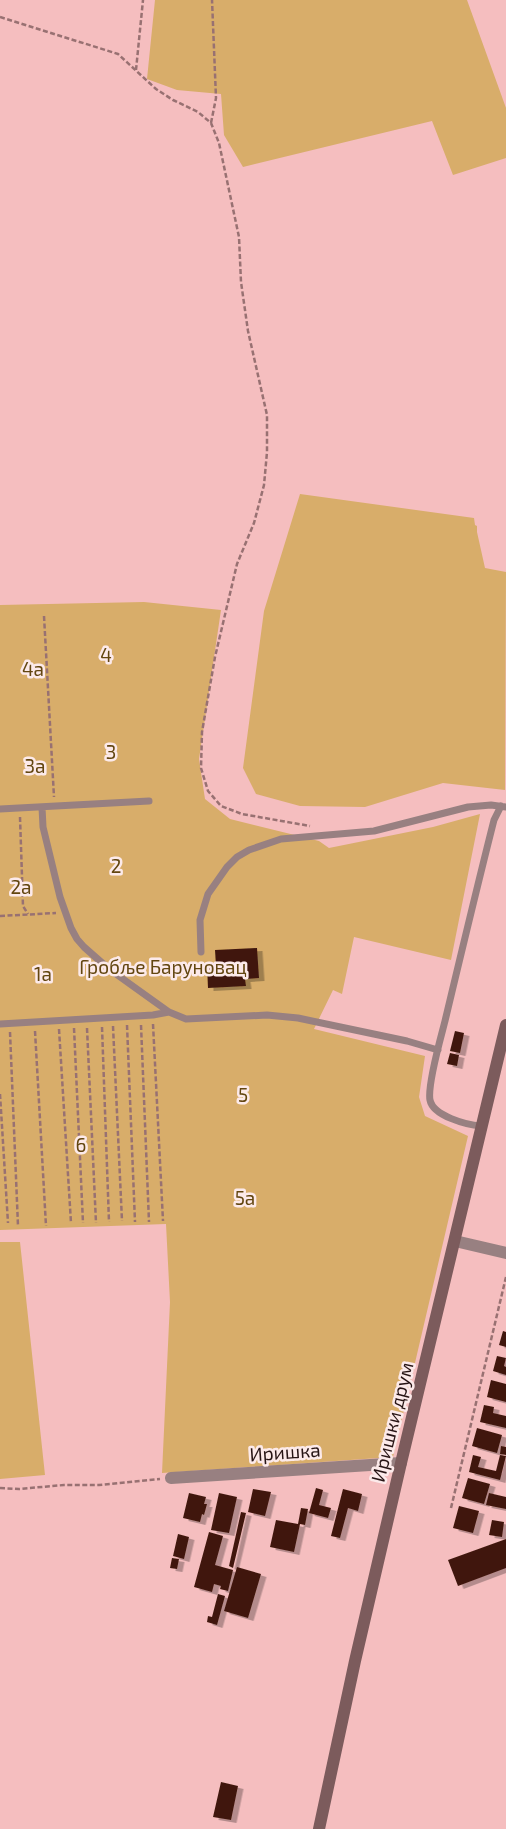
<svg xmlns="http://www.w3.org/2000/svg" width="506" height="1829" font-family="'Exo 2',sans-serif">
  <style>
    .green { fill: #d8ad6a }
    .building { fill: #40190d; filter: url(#shadow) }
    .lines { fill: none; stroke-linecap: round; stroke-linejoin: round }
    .path { stroke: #987172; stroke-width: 2.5; stroke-dasharray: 5 2.5; stroke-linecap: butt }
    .lane { stroke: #988081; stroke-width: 7 }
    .street { stroke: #988081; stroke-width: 12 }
    .secondary { stroke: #7c5b5c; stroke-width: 12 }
    .labels { text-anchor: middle; stroke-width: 5; stroke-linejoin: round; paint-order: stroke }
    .park-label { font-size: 19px; fill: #634610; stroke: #fceaea }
    .street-label { font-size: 19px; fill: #271414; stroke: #fceaea }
  </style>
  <defs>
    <filter id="shadow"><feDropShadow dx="5.5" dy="3" stdDeviation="0" flood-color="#0004"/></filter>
  </defs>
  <rect width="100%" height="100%" fill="#f5bebf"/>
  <!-- green -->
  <path class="green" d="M155,0H467L506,108V158L453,175L432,121L243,167L224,135L221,94L177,90L147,79Z
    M300,494L474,518L475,525L477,526V532L485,568L506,572L505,790L443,783L365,807L300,806L256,794L243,768L264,611Z
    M144,602L221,610L199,759L205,799L230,819L319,841L329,848L433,827L480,814L451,960L354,937L342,994L333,990L314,1029L425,1056L419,1097L425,1116L468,1136L393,1457L162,1473L170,1302L166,1224L0,1230V605Z
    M0,1242H20L45,1475L0,1479Z"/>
  <!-- building -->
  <path class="building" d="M257,948L259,978L245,979L246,986L208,988L207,966H216L215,950Z
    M455,1031L464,1033L460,1053L450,1051Z
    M450,1053L459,1055L457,1066L447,1064Z
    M503,1331L506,1332V1347L499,1345Z
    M497,1356L506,1358L504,1366L506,1367V1375L493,1371Z
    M491,1380L506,1384V1402L487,1397Z
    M484,1405L494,1407L493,1413L506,1416V1428L480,1422Z
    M477,1428L502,1435L497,1453L472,1446Z
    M501,1446L506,1447V1455L500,1454Z
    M473,1455L481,1457L478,1467L496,1471L500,1455L506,1456L500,1480L469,1472Z
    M468,1478L490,1484L484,1504L462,1498Z
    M316,1488L323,1490L319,1505L331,1508L328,1518L309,1513Z
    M253,1489L271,1492L265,1516L248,1512Z
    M343,1489L362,1494L358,1511L348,1508L340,1538L331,1536Z
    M189,1493L206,1497L204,1504H207L204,1515L202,1514L200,1522L183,1518Z
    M219,1493L237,1497L229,1533L211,1530Z
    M489,1493L506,1497V1509L486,1505Z
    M459,1506L479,1511L473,1533L453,1528Z
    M301,1508L308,1509L305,1525L300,1524L294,1552L270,1547L276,1520L298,1524Z
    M241,1512L246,1513L233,1568L229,1566Z
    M492,1520L504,1522L502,1537L489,1535Z
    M209,1532L223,1536L215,1565L233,1570L228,1591L220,1589L221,1586L214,1584L212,1592L194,1587Z
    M178,1534L189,1537L184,1559L173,1556Z
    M506,1539V1568L458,1586L448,1560Z
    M172,1558L179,1559L177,1569L170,1568Z
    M237,1567L261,1574L248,1618L224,1611Z
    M218,1594L225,1596L217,1625L207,1622L208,1616L212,1617Z
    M221,1782L238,1786L231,1820L213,1817Z"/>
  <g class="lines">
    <!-- path -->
    <path class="path" d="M0,17L118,54L156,89L173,100L198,112L211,123L219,143L239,237L241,282L248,331L267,415V452L264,485L254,523L237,564L215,657L202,732L201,768L208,791L221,806L242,814L310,826
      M136,70L143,0
      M211,123L216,98L212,0
      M44,616L54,797
      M20,817L23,906L28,914
      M0,916L56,913
      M153,1024L163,1221
      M127,1025L135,1222
      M141,1025L149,1222
      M113,1026L122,1221
      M102,1027L109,1222
      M74,1028L83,1223
      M87,1028L96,1223
      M59,1029L71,1223
      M35,1031L46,1226
      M10,1032L18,1226
      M0,1094L8,1223
      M0,1488L19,1489L64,1485H99L160,1479
      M451,1508L506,1277"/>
    <!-- lane -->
    <path class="lane" d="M42,807L43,827L60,897L71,928L77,939L84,947L109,969L169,1012L186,1019L267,1015L298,1018L407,1041L438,1050
      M0,809L149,801
      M201,952L200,920L208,894L227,867L237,857L249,850L281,839L374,831L468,807L491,805L506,807
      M0,1024L153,1015L169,1012
      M481,1126C467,1125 433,1116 430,1100C427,1085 441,1037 445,1021C461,954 477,887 494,820L501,806"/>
    <!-- street -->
    <path class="street" d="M455,1241L506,1253
      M171,1478L401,1463"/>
    <!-- secondary -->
    <path class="secondary" d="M319,1829L355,1661L401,1463L506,1025"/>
  </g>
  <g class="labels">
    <!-- park labels -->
    <g class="park-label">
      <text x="106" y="662">4</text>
      <text x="33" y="676">4a</text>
      <text x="111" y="759">3</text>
      <text x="35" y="773">3a</text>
      <text x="116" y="873">2</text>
      <text x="21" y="894">2a</text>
      <text x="163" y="974">Гробље Баруновац</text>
      <text x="43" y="981">1a</text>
      <text x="243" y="1102">5</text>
      <text x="81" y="1152">6</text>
      <text x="245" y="1205">5a</text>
    </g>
    <!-- street labels -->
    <g class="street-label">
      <text transform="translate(392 1422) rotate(-76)" y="7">Иришки друм</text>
      <text transform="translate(285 1452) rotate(-4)" y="7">Иришка</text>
    </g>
  </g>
</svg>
